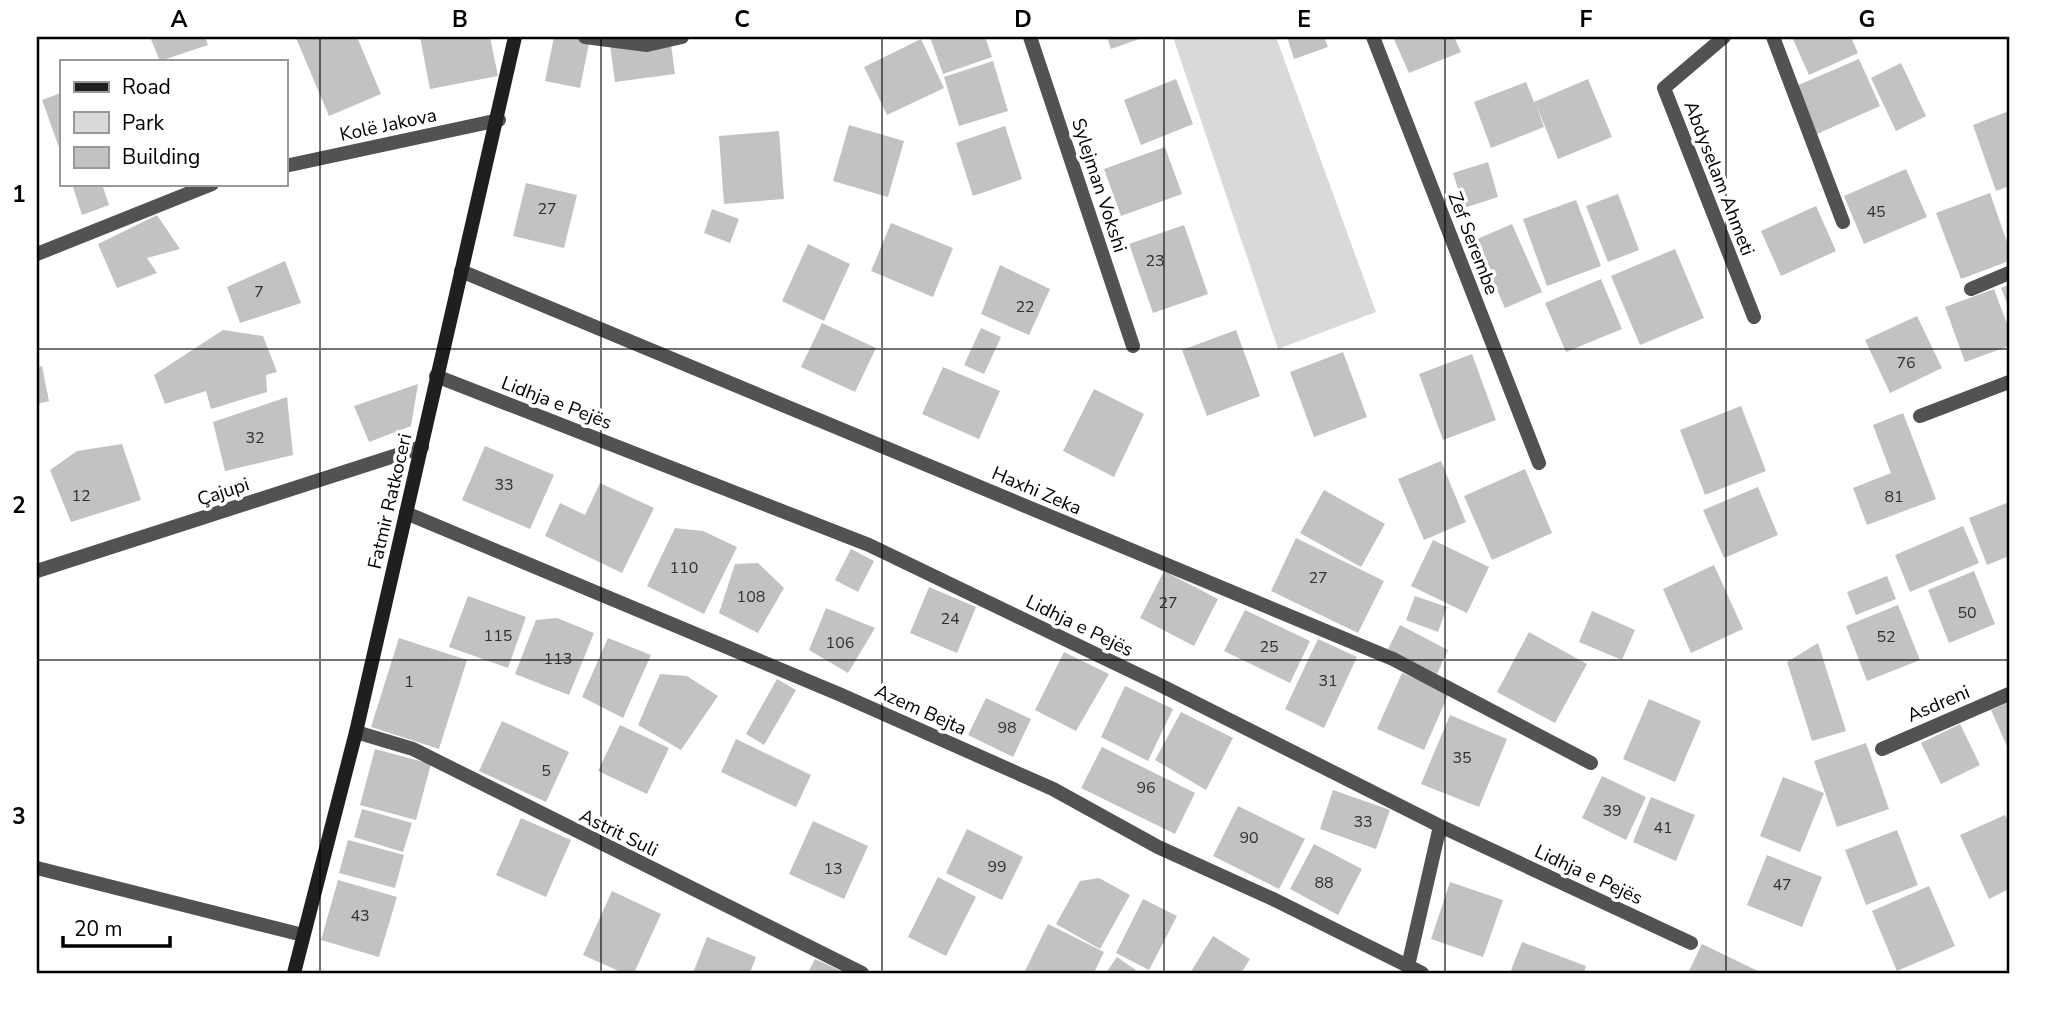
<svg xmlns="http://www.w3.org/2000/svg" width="2046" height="1010" font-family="'Nunito Sans',sans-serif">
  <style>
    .green { fill: #d9d9d9 }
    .building { fill: #c2c2c2 }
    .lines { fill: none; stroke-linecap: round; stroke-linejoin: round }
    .lane { stroke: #525252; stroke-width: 14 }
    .street { stroke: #525252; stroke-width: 14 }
    .secondary { stroke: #1f1f1f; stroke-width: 14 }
    .grid { fill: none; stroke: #000; stroke-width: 2; stroke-opacity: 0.55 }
    .labels { text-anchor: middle; stroke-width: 7; stroke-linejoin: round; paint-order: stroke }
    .number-label { font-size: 16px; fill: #303030 }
    .street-label { font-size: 19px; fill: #000; stroke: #fff }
    .neatline { fill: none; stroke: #000; stroke-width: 2.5 }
    .grid-label { font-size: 23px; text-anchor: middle; font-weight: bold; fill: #000 }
  </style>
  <rect width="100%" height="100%" fill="#fff"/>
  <!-- green -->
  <path class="green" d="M1173,37H1276L1376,312L1278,349Z"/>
  <!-- building -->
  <path class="building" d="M150,37H205L208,45L160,61Z
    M299,37H357L381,94L329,116L296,38Z
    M420,37H490L498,76L430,89Z
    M554,37L590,38L580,88L545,81Z
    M609,37H670L675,74L615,82Z
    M930,37H985L992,57L943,74Z
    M1107,37H1145L1111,49Z
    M1287,37H1324L1328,47L1294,59Z
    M1393,37H1454L1461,52L1409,73Z
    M1792,37H1851L1858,53L1809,75Z
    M921,39L944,88L887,115L864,67Z
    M1859,59L1880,106L1817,134L1796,86Z
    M993,61L1008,111L959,126L944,77Z
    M1901,63L1926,116L1896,131L1871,78Z
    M1176,79L1193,124L1141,145L1124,100Z
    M1588,79L1612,137L1558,159L1536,104L1544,127L1491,148L1474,102L1526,82L1534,102Z
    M61,93V153L42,100Z
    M2009,111V186L1996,191L1973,125Z
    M849,125L904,141L888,197L833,181Z
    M1005,126L1022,179L973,196L956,143Z
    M779,131L784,199L724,204L719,136Z
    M1165,147L1182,194L1121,216L1104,169Z
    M1488,162L1498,197L1464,208L1453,173Z
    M1906,169L1927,217L1864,244L1844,196Z
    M526,183L577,195L564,248L513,236Z
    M72,184H102L109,205L82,215Z
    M1990,193L2009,248V261L1961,279L1936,213Z
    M1618,194L1639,250L1608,262L1586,206Z
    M1576,200L1601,266L1547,286L1523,219Z
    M1816,206L1836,251L1781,276L1761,231Z
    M712,209L739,219L730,243L704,233Z
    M157,215L180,249L147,258L157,273L117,288L98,244Z
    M891,223L953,248L933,297L871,271Z
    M1512,224L1542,292L1505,308L1475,240Z
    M1184,225L1208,294L1153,313L1129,244Z
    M808,244L850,264L824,321L782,301Z
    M1675,249L1704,318L1640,345L1611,276Z
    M285,261L301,303L240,323L227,287Z
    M1000,265L1050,289L1029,335L981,314Z
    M1601,279L1622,329L1566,352L1545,303Z
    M2009,285V308L2001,288Z
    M1994,289L2009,329V346L1965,362L1945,307Z
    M1917,316L1942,368L1890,393L1865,340Z
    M822,323L876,348L855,392L801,367Z
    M981,328L1001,337L984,374L964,365Z
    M223,330L263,336L277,372L266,375L267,392L211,409L206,391L165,404L154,375Z
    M1236,330L1260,396L1207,416L1182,350Z
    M1343,352L1367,417L1314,437L1290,372Z
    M1472,354L1496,420L1443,440L1419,374Z
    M42,366L49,401L37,404V367Z
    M943,367L1000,391L979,439L922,414Z
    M418,384L411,426L369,442L354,406Z
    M1094,389L1144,414L1114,477L1063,451Z
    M287,397L293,455L225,471L213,422Z
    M1741,406L1766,471L1705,495L1680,430Z
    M1903,413L1936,499L1867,525L1853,488L1891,473L1873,425Z
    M122,444L141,500L71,522L50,470L77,451Z
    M485,446L554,475L530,529L462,500Z
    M1441,461L1466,522L1424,540L1398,479Z
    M1525,469L1552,533L1492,560L1464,496Z
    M600,483L654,508L622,573L545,536L560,503L585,515Z
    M1758,487L1778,535L1724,558L1703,510Z
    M1324,490L1385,524L1361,567L1300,533Z
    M2009,502V556L1987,565L1969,518Z
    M1963,526L1979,563L1910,592L1895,555Z
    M675,528L703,531L737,547L704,614L647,586Z
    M1296,538L1384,581L1358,633L1271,591Z
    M1433,540L1489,567L1467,613L1411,586Z
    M851,549L874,561L858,592L835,580Z
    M758,563L784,588L758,633L719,613L735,564Z
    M1714,565L1743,629L1691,653L1663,589Z
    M1164,571L1218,599L1194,646L1140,618Z
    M1974,571L1995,624L1949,643L1928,590Z
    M1887,576L1896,599L1856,615L1847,592Z
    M929,587L976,607L957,653L910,633Z
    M468,596L526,617L508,668L449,647Z
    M1415,596L1447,607L1438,632L1406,620Z
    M1898,605L1920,660L1867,681L1846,626Z
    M826,608L875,628L848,673L809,650Z
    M1245,610L1310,641L1290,683L1224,651Z
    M1592,611L1635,630L1622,660L1579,642Z
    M557,618L594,633L569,695L515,674L536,620Z
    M1400,625L1448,650L1437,674L1388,649Z
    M1529,632L1587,664L1555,723L1497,692Z
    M399,638L467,660L439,749L371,727Z
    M608,638L651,655L623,718L582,697Z
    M1318,639L1357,657L1324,728L1285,709Z
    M1818,643L1846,731L1812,741L1787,662Z
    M1064,652L1109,674L1076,731L1035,710Z
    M1402,673L1449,693L1424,750L1377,729Z
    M660,674L687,676L718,696L681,750L638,725Z
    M777,679L796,690L764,745L746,734Z
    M1125,686L1173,709L1148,761L1101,737Z
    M986,698L1031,719L1013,757L968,735Z
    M1649,699L1701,721L1675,782L1623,759Z
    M2009,702V751L1991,710Z
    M1181,712L1233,738L1206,790L1155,760Z
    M1450,715L1507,739L1479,807L1421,784Z
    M502,721L569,752L546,802L479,771Z
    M1960,724L1980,765L1941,784L1921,743Z
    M620,725L669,748L647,794L598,771Z
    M736,739L811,775L796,807L721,772Z
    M1866,743L1889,809L1837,827L1814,761Z
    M1102,747L1195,793L1175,834L1081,788Z
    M375,749L431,764L416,820L360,805Z
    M1602,776L1646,797L1626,840L1582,818Z
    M1783,777L1824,793L1800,852L1760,836Z
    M1333,790L1390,810L1376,849L1320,829Z
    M1651,797L1695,815L1676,861L1633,842Z
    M1238,806L1305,839L1279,889L1213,856Z
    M362,809L412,823L403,852L354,837Z
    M2005,815L2009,823V889L1989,899L1960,835Z
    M521,818L571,840L546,897L496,875Z
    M813,821L868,846L844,899L789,874Z
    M967,829L1023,857L1002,900L946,873Z
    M1897,830L1918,885L1866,905L1845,850Z
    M348,840L404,855L395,888L339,873Z
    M1314,844L1362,869L1338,915L1290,889Z
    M1767,855L1822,877L1802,927L1747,905Z
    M938,877L976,897L946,956L908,937Z
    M1099,878L1130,895L1100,949L1056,924L1080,881Z
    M338,880L397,897L379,957L321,940Z
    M1450,882L1503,900L1483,957L1431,939Z
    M1929,886L1955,946L1897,971L1872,911Z
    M612,891L661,914L634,973H623L583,955Z
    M1143,899L1177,916L1149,970L1116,953Z
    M1048,924L1104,952L1094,973H1024Z
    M1213,936L1250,959L1241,973H1190Z
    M707,937L756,957L750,973H693Z
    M1522,942L1586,966L1584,973H1510Z
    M1702,944L1762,973H1688Z
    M1117,957L1140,973H1106Z
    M815,959L846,973H808Z"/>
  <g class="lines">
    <!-- lane -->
    <path class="lane" d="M37,868L303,935"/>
    <!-- street -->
    <path class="street" d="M585,37L647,45L682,37
      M1030,37L1133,346
      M1373,37L1539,463
      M1724,37L1664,88L1754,317
      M1773,37L1843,222
      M285,166L499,120
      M37,254L212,184
      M461,271L1393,659L1591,763
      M1971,289L2009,273
      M436,376L869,545L1158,684L1440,826L1691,943
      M1920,416L2009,382
      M406,513L839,694L1053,789L1158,847L1275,900L1422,973
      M37,571L422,447
      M356,732L413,749L862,973
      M1882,749L2009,694
      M1408,966L1440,826"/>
    <!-- secondary -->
    <path class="secondary" d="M294,973L356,732L515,37"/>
  </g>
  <!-- grid -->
  <path class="grid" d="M320,37V973M601,37V973M882,37V973M1164,37V973M1445,37V973M1726,37V973M37,349H2009M37,660H2009"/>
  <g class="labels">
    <!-- number labels -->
    <g class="number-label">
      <text x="547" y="214">27</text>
      <text x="1876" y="217">45</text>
      <text x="1155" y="266">23</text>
      <text x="259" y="297">7</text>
      <text x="1025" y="312">22</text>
      <text x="1906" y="368">76</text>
      <text x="255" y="443">32</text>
      <text x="504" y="490">33</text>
      <text x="81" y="501">12</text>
      <text x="1894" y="502">81</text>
      <text x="684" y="573">110</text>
      <text x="1318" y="583">27</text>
      <text x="751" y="602">108</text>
      <text x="1168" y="608">27</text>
      <text x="1967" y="618">50</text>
      <text x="950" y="624">24</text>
      <text x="498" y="641">115</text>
      <text x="1886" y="642">52</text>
      <text x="840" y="648">106</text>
      <text x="1269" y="652">25</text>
      <text x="558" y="664">113</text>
      <text x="1328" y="686">31</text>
      <text x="409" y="687">1</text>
      <text x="1007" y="733">98</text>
      <text x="1462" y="763">35</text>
      <text x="546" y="776">5</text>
      <text x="1146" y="793">96</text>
      <text x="1612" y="816">39</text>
      <text x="1363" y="827">33</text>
      <text x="1663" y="833">41</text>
      <text x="1249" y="843">90</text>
      <text x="997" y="872">99</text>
      <text x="833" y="874">13</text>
      <text x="1324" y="888">88</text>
      <text x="1782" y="890">47</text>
      <text x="360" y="921">43</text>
    </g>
    <!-- street labels -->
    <g class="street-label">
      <text transform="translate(388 124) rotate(-12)" y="7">Kolë Jakova</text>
      <text transform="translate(1720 178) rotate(69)" y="7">Abdyselam Ahmeti</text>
      <text transform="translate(1100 185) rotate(72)" y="7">Sylejman Vokshi</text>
      <text transform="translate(1474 243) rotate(69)" y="7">Zef Serembe</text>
      <text transform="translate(557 402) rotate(21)" y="7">Lidhja e Pejës</text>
      <text transform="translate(1037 490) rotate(23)" y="7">Haxhi Zeka</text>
      <text transform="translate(223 491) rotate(-18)" y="7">Çajupi</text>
      <text transform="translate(389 501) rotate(-77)" y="7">Fatmir Ratkoceri</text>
      <text transform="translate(1080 625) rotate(26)" y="7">Lidhja e Pejës</text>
      <text transform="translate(1938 703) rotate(-23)" y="7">Asdreni</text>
      <text transform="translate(921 709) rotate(24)" y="7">Azem Bejta</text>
      <text transform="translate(619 832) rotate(26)" y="7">Astrit Suli</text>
      <text transform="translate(1589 874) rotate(25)" y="7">Lidhja e Pejës</text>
    </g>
  </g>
  <!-- border -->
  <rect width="2046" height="1010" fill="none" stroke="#ffffff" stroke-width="77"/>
  <!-- legend -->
  <rect x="60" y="60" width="228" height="126" fill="#ffffff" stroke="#999999" stroke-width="2"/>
  <rect x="74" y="82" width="35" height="10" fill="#1f1f1f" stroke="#999999" stroke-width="2"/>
  <text x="122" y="94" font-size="21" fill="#000000">Road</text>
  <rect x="74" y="112" width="35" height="21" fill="#d9d9d9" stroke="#999999" stroke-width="2"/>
  <text x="122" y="130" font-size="21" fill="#000000">Park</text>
  <rect x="74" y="147" width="35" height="21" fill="#c2c2c2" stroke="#999999" stroke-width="2"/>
  <text x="122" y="164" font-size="21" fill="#000000">Building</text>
  <!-- scale -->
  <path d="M63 936v10h107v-10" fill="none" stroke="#000000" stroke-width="3.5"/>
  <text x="74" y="936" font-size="21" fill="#000000" stroke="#ffffff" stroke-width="5" paint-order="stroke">20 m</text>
  <rect x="38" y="38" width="1970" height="934" class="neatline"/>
  <g class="grid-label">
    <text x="179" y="27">A</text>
    <text x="460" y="27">B</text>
    <text x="742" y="27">C</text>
    <text x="1023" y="27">D</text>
    <text x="1304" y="27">E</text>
    <text x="1586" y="27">F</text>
    <text x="1867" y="27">G</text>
    <text x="19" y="202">1</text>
    <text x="19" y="513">2</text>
    <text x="19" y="824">3</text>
  </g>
</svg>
